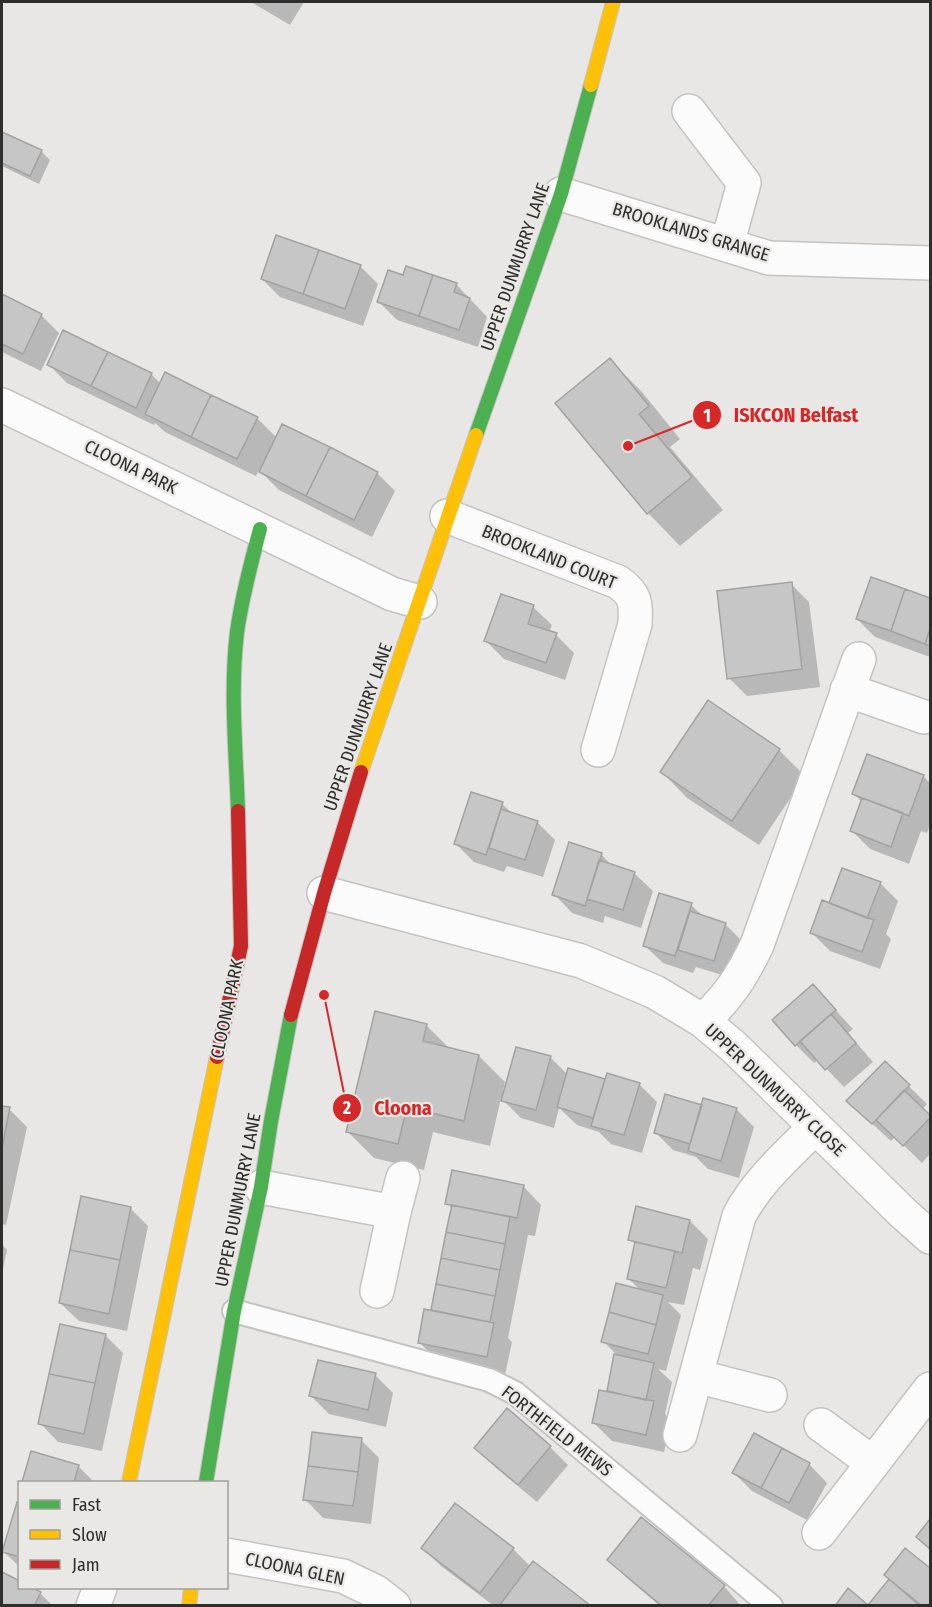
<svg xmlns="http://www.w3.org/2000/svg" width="932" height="1607" font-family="'Fira Sans Condensed',sans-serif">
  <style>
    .shadow { fill: #0003 }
    .building { fill: #c6c6c6; stroke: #a2a2a2; stroke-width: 1.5 }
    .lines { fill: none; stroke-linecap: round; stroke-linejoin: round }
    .lane-casing { stroke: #c4c3c2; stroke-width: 26 }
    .street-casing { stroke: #c4c3c2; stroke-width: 36 }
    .fast-casing { stroke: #c4c3c2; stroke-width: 16 }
    .slow-casing { stroke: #c4c3c2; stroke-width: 16 }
    .jam-casing { stroke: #c4c3c2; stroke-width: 16 }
    .lane { stroke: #fcfbfb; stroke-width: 22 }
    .street { stroke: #fcfbfb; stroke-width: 33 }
    .fast { stroke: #4caf50; stroke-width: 14 }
    .slow { stroke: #ffc107; stroke-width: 14 }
    .jam { stroke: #c62828; stroke-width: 14 }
    .labels { text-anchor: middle; stroke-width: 4.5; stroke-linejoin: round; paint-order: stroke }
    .street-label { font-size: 18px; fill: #2e2e2c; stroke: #e9e8e5 }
    .leader { fill: none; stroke: #d62828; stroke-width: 2 }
    .callout-dot { fill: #d62828; stroke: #e9e8e5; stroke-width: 2 }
    .mark-label { font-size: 18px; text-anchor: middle; font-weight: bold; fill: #fff }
    .callout-label { font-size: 20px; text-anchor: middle; font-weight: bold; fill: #d62828; stroke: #e9e8e5; stroke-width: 4.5; stroke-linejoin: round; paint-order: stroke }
  </style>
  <rect width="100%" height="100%" fill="#e8e7e6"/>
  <!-- shadow -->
  <path class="shadow" d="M251,2H304L290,25Z
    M2,134L41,151L50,160L39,184L2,166Z
    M360,266L378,284L363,326L280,297L262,279Z
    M456,284L487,317L478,347L397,320L379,302Z
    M2,296L41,315L59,333L41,371L2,352Z
    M610,360L642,392L680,439L670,447L723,510L680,546L648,513L557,404Z
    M49,365L151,374L161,384L257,418L277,438L377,473L395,491L372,537L279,490L259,470L256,476L165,432L155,423L154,425L67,383Z
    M872,579L930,599V657L875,637L857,619Z
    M791,584L809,602L820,687L747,696L729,678Z
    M533,607L552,625L549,632L556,635L574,653L565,680L504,659L486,641Z
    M708,702L779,750L805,776L759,845L687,798L662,772Z
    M923,776L930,783V824L927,833L921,831L909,864L870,849L852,831L862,802L854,794Z
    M502,804L514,815L537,822L555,840L543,877L507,866L504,872L474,862L456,844Z
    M601,854L612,866L634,873L653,891L641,928L605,916L603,923L572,913L554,894Z
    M880,883L898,901L886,934L891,939L880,969L830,951L812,933L830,905Z
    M691,905L703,916L725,924L743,942L732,978L696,967L693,973L663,963L644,945Z
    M813,986L853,1029L848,1033L873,1062L844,1087L818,1060L814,1063L796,1045Z
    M426,1025L450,1049L479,1056L505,1082L503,1091L505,1092L550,1057L568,1075L569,1070L606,1081L639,1084L657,1102L642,1153L611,1144L599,1132L577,1125L559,1108L554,1128L521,1118L501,1098L490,1146L433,1132L424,1170L374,1158L348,1132Z
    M885,1063L927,1104L922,1109L930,1117V1154L922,1163L895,1137L891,1141L867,1119Z
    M703,1106L736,1109L754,1127L739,1178L708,1169L696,1157L673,1150L655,1132Z
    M2,1107L9,1109L27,1127L6,1225L2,1224Z
    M523,1186L541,1205L535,1236L528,1235L508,1338L512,1342L505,1375L438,1361L420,1343L432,1312L452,1209L447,1203Z
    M130,1208L148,1226L127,1331L79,1321L60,1303Z
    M690,1221L708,1239L700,1270L693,1268L684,1305L668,1302L681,1315L666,1371L658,1369L672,1382L665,1414L671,1421L664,1452L612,1441L594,1423L608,1393L616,1354L603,1341L641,1291L628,1278L636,1245L630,1239Z
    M2,1244L7,1250L2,1274Z
    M105,1335L123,1353L102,1451L58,1442L40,1423Z
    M375,1375L393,1393L386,1427L329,1414L311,1396Z
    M507,1411L550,1447L568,1465L537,1502L494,1466L476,1448Z
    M361,1440L379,1458L371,1524L323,1518L305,1499Z
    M32,1453L78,1466L94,1482H24Z
    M809,1464L827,1483L807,1520L752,1491L734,1473Z
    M20,1498V1567L4,1552Z
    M642,1519L724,1586L741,1606H660L627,1578L609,1560Z
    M423,1548L513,1549L530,1566L588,1606H494L441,1566Z
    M905,1550L930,1570V1606H869L890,1579Z
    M2,1574L20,1583V1588H30L40,1593L53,1606H2Z"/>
  <!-- building -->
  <path class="building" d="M2,132L42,150L30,176L2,163Z
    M276,235L319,250L303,294L261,279Z
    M319,250L361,265L345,309L303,294Z
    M406,266L433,275L419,316L377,302L388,270L403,275Z
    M433,275L457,283L454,292L470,298L459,330L419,316Z
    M2,294L42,314L23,354L2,344Z
    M63,330L108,352L91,386L47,365Z
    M108,352L152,373L136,408L91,386Z
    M610,358L649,406L639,414L692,477L647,514L555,403Z
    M165,372L211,395L191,437L145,414Z
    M211,395L258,417L237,459L191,437Z
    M282,424L330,447L306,496L259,472Z
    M330,447L378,472L354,520L306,496Z
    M871,577L905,589L891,631L856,619Z
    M792,582L802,669L727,679L717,591Z
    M905,589L930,598V629L925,644L891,631Z
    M501,594L534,605L528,624L557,633L546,663L484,641Z
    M930,629V646L925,644Z
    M708,700L780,749L732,821L660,772Z
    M867,754L924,775L909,816L852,794Z
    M471,792L503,802L486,855L454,844Z
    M862,798L903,813L891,847L850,831Z
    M501,809L538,821L525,860L489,848Z
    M569,842L602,853L585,906L552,895Z
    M599,860L635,872L623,910L587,899Z
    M842,868L881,882L867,918L829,903Z
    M659,893L692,903L675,956L643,946Z
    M822,900L874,920L862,952L810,933Z
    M690,911L726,923L714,961L678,950Z
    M813,984L836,1010L795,1046L772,1020Z
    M375,1011L427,1024L423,1041L479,1055L464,1121L407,1107L398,1144L346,1132Z
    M831,1014L856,1043L825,1070L800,1041Z
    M516,1047L551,1056L536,1110L501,1101Z
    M885,1061L910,1085L872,1124L846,1101Z
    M568,1068L605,1079L593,1118L557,1107Z
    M607,1073L640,1083L624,1135L591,1126Z
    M904,1090L930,1115V1118L903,1146L876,1120Z
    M665,1094L702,1105L690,1144L654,1133Z
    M703,1098L737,1108L721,1161L688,1151Z
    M2,1106L10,1107L2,1148Z
    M452,1170L524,1185L517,1218L445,1204Z
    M81,1196L131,1207L120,1260L70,1250Z
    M452,1205L510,1217L505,1244L446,1232Z
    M636,1206L690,1220L682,1253L628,1240Z
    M446,1232L505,1244L500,1270L441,1258Z
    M635,1242L675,1251L666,1288L627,1279Z
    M70,1250L120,1260L109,1314L59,1303Z
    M441,1258L500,1270L495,1296L436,1284Z
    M616,1283L663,1295L656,1325L609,1312Z
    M436,1284L495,1296L490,1322L431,1310Z
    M424,1309L494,1323L487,1357L418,1343Z
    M609,1312L656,1325L648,1354L601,1342Z
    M60,1324L106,1334L95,1383L49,1374Z
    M614,1354L654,1363L646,1400L607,1391Z
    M318,1360L376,1373L368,1410L309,1396Z
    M49,1374L95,1383L84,1434L38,1424Z
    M599,1390L654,1401L646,1435L592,1423Z
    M507,1408L551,1446L518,1485L474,1448Z
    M312,1432L362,1438L358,1472L308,1466Z
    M754,1433L782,1448L761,1488L732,1473Z
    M782,1448L810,1463L789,1503L761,1488Z
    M31,1451L79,1465L74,1482H22Z
    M308,1466L358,1472L353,1506L303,1500Z
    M17,1502L20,1503V1557L2,1552Z
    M455,1503L514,1548L480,1593L421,1548Z
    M641,1517L725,1585L708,1606H662L607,1560Z
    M930,1519V1549L916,1537Z
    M905,1548L930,1568V1606H922L884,1575Z
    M533,1561L591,1606H499Z
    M2,1572L20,1581V1588H33L41,1592L34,1606H2Z
    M889,1579L920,1606H835L848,1588L868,1605Z"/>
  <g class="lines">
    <!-- lane casing -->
    <g class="lane-casing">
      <path id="lane" d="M234,1311L489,1380L515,1393L771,1606"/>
    </g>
    <!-- street casing -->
    <g class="street-casing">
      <path id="street" d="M689,111L744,183L727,245
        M561,194L769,258L930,263
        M2,405L392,594L420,602
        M447,516L618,582C636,595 636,602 635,624L598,750
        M847,690L924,717
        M324,893L581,961L655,992L703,1021L734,1047L903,1213L930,1237
        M703,1021C729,996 741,978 757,945L859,659
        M261,1187L394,1212L377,1291
        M394,1212L403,1178
        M696,1376L770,1395
        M821,1425L873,1463
        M680,1435L739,1216C757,1181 788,1155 815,1127
        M819,1533L930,1389
        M226,1555L343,1576L376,1592L394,1606
        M93,1606L100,1588"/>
    </g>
    <!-- fast casing -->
    <g class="fast-casing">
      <path id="fast" d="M476,435L561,194L591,85
        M238,811C236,752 230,691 237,632C242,597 251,563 260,529
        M206,1482L234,1311L261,1187L271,1121L291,1015"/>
    </g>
    <!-- slow casing -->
    <g class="slow-casing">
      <path id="slow" d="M591,85L613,2
        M361,772L476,435
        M129,1482L217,1057
        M189,1606L191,1588"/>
    </g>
    <!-- jam casing -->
    <g class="jam-casing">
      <path id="jam" d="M291,1015L324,893L361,772
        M217,1057L241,946L238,811"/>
    </g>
    <!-- lane -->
    <use href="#lane" class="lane"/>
    <!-- street -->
    <use href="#street" class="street"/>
    <!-- fast -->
    <use href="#fast" class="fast"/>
    <!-- slow -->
    <use href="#slow" class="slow"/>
    <!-- jam -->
    <use href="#jam" class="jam"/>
  </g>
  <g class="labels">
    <!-- street labels -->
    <g class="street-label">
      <text transform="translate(691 232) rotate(17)" y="6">BROOKLANDS GRANGE</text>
      <text transform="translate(515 267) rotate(-71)" y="6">UPPER DUNMURRY LANE</text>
      <text transform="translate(131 467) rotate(26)" y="6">CLOONA PARK</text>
      <text transform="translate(549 557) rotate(22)" y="6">BROOKLAND COURT</text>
      <text transform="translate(358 727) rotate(-71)" y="6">UPPER DUNMURRY LANE</text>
      <text transform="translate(227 1009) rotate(-78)" y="6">CLOONA PARK</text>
      <text transform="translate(775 1090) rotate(43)" y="6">UPPER DUNMURRY CLOSE</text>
      <text transform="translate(238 1200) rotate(-79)" y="6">UPPER DUNMURRY LANE</text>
      <text transform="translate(557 1431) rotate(38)" y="6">FORTHFIELD MEWS</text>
      <text transform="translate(295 1569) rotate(12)" y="6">CLOONA GLEN</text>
    </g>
  </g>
  <!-- callouts -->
  <path class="leader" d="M628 446L707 415M324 995L347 1108"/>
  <g class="callout-dot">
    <circle cx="628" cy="446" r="6"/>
    <circle cx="324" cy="995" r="6"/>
    <circle cx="707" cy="415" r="15"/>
    <circle cx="347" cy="1108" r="15"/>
  </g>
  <g class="mark-label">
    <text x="707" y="422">1</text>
    <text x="347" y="1114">2</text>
  </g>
  <g class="callout-label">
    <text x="796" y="422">ISKCON Belfast</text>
    <text x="403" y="1115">Cloona</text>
  </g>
  <!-- border -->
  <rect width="932" height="1607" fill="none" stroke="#2e2e2c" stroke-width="6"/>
  <!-- legend -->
  <rect x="18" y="1481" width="210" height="108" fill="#e9e8e5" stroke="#9e9e9b" stroke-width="1.5"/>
  <rect x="30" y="1500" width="30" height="9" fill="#4caf50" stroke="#9e9e9b" stroke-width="1.5"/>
  <text x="72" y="1511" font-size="18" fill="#2e2e2c">Fast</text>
  <rect x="30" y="1530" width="30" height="9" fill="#ffc107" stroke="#9e9e9b" stroke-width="1.5"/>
  <text x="72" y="1541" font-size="18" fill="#2e2e2c">Slow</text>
  <rect x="30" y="1560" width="30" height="9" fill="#c62828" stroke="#9e9e9b" stroke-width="1.5"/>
  <text x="72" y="1571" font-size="18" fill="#2e2e2c">Jam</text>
</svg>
